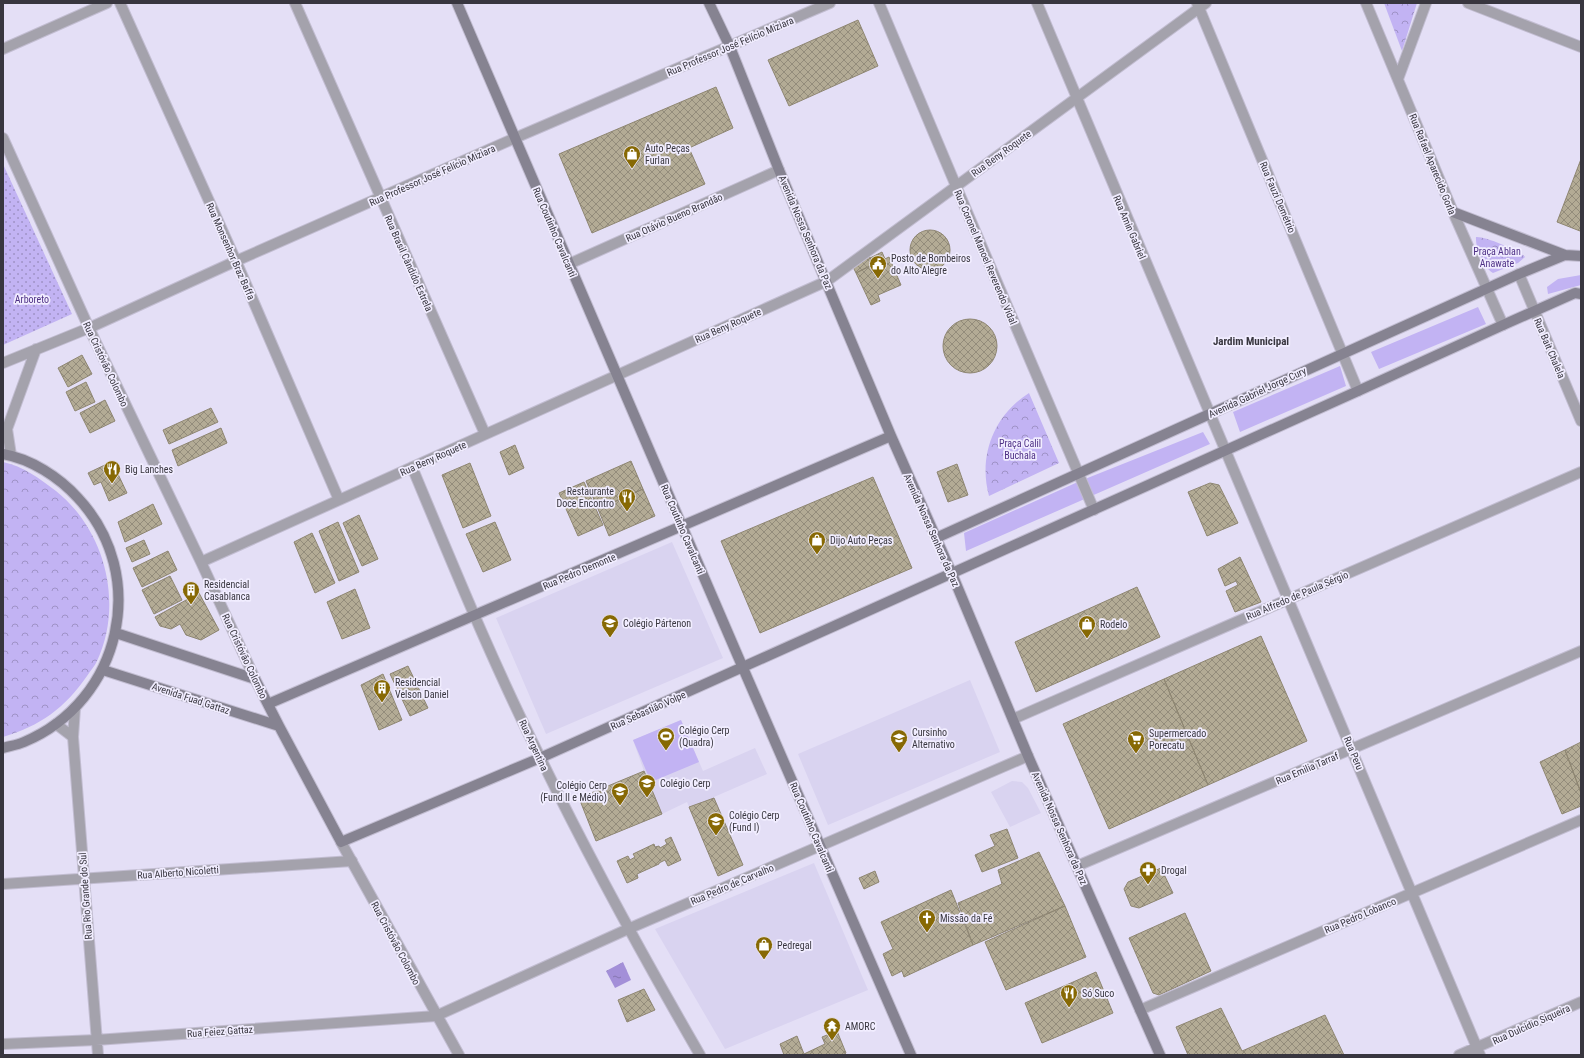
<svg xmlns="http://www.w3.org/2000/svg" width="1584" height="1058" font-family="'Roboto Condensed',sans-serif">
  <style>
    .built { fill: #d9d3f0 }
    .grass { fill: #c2b3f3 }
    .park { fill: url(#park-crowns) }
    .garden { fill: url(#garden-dots) }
    .water { fill: url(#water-ripples) }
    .building { fill: url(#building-cross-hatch); stroke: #8e8672 }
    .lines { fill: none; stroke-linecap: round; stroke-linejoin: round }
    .minor-casing { stroke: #c2bdd1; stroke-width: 12 }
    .tertiary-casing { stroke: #c2bdd1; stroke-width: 12 }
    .secondary-casing { stroke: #c2bdd1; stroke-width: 12 }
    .minor { stroke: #a4a2ac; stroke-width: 10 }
    .tertiary { stroke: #a4a2ac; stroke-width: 10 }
    .secondary { stroke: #868391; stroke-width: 10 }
    .labels { text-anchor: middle; stroke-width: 3.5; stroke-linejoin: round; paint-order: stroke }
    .street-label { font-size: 10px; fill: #38363f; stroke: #f1edff }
    .poi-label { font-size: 10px; fill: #38363f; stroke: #f1edff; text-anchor: start }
    .park-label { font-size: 10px; fill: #4f3186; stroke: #f1edff }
    .neighbourhood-label { font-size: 11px; font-weight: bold; fill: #38363f; stroke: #f1edff }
  </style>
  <defs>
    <pattern id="park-crowns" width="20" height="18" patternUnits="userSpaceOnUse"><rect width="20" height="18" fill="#c2b3f3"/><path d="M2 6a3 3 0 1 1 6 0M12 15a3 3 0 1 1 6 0" fill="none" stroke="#9f92c6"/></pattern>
    <pattern id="garden-dots" width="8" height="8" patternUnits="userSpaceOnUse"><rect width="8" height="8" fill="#c2b3f3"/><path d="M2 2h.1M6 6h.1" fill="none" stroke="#9f92c6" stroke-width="1.8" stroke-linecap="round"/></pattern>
    <pattern id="water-ripples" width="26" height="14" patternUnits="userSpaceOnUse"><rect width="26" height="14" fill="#a38fd8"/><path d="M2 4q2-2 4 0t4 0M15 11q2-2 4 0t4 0" fill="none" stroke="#8676b1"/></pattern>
    <pattern id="building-cross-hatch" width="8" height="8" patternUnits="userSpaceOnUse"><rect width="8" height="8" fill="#b3ab95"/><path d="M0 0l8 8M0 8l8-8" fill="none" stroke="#938c7b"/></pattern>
  </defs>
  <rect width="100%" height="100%" fill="#e4dff6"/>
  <!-- built -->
  <path class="built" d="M672,542L723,658L546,734L496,618Z
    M970,680L1000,752L828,825L798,754Z
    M681,720L703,771L755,748L767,774L714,797L743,865L718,876L687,802L662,814L596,841L579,798L644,771L633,740Z
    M1012,781L1022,782L1028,788L1041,813L1010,827L991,792Z
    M814,863L868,990L725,1049L655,929Z"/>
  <!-- grass -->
  <path class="grass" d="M1581,275V285L1548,294L1547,287L1558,279Z
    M1478,307L1486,324L1379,369L1371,352Z
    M1340,366L1346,386L1240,432L1233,412Z
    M1203,432L1210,444L966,551L964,533L1080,481Z
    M681,720L699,762L651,782L633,740Z"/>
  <!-- park -->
  <path class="park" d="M1384,3H1417L1402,51Z
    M1476,237C1485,236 1520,251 1525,257L1518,263L1493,273C1484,268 1475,248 1476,237Z
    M1029,393L1059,463L989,496C978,456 994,415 1029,393Z
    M3,462C23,466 40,479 56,491C105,530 124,603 97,661C95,666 90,671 87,676C65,708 40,726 3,737Z"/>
  <!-- garden -->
  <path class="garden" d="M3,164L72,314L3,345Z"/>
  <!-- water -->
  <path class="water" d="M623,962L631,980L615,988L606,971Z"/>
  <!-- building -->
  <path class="building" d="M858,20L878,66L789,106L768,60Z
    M716,87L733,128L689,148L705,184L592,233L559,154Z
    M1581,159V228L1580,231L1557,222Z
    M910 250a20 20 0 1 1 40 0a20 20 0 1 1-40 0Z
    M882,252L885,259L873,264L870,258Z
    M869,256L873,264L856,273L853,267Z
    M889,257L901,285L878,295L880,301L871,305L856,273Z
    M943 346a27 27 0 1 1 54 0a27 27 0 1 1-54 0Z
    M82,355L92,374L68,387L58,368Z
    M86,382L95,402L75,411L66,392Z
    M105,400L115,421L90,433L80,413Z
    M211,408L218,422L169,444L163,430Z
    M221,428L227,443L178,466L172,450Z
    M515,445L524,468L509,475L500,452Z
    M631,461L643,489L598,509L586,481Z
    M109,463L114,473L117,472L127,493L109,501L101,482L94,485L88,473Z
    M470,463L491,516L463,528L442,475Z
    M957,464L968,495L948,502L937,472Z
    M873,477L912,568L760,633L721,541Z
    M584,482L603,525L578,536L559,493Z
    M1210,483L1219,485L1238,523L1207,536L1188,492Z
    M643,489L655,516L609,536L598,509Z
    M153,504L162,524L125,542L118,522Z
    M359,515L378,559L362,566L343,523Z
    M338,522L359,572L339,581L319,531Z
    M495,522L511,560L483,572L466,534Z
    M312,533L335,583L315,593L294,542Z
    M144,540L150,554L132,562L126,548Z
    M168,551L177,570L142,587L133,568Z
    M1240,557L1261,602L1235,612L1226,591L1238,585L1236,581L1225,586L1218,569Z
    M170,576L182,600L154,614L142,590Z
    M1137,587L1160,637L1036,692L1015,642Z
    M355,589L370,628L342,639L327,602Z
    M199,593L219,630L201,640L186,635L180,624L171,629L160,626L155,617Z
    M1261,636L1307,741L1208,785L1164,679Z
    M408,666L428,708L410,716L390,674Z
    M383,674L402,720L379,730L361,685Z
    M1164,679L1208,785L1109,829L1063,724Z
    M1581,742V793L1565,750Z
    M1565,750L1581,793V806L1562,814L1540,762Z
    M644,771L662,814L596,841L579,798Z
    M714,798L743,865L718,876L689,807Z
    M1007,829L1018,858L982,872L975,855L995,846L990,835Z
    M671,837L681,860L668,866L665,860L659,863V864L637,874L638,878L627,883L617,861L628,856L630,860L635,857L633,854L654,844L655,847L659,846L660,848L667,844L665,840Z
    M1039,852L1065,906L973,945L958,903L1002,884L998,870Z
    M1161,868L1173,893L1139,908L1131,906L1124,889L1128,882Z
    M875,871L879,882L864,889L859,878Z
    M951,890L973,945L904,977L902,971L892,976L883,954L893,949L881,922Z
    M1065,906L1086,957L1006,990L985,942Z
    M1185,913L1211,971L1159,995L1153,993L1129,938Z
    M1096,972L1113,1013L1042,1043L1025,1003Z
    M644,989L655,1010L627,1022L618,1000Z
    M1221,1008L1242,1051L1325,1015L1344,1055H1188L1176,1027Z
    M837,1031L846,1053L843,1055H784L780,1044L797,1036L804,1054L825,1044L822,1037Z"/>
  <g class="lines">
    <!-- minor casing -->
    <g class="minor-casing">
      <path id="minor" d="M120,3L236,261L339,500
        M295,3L485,434
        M879,3L956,186L1094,510
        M1037,3L1480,1055
        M1197,3L1358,391
        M1366,3L1453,212L1503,325
        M1468,3L1581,47
        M3,49L107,3
        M1398,79L1426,3
        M3,138L89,328L201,562L255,679
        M569,264L779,170
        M1519,274L1581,421
        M3,363L89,328L236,261L515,138L830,3
        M11,455L7,429L36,349
        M412,467C453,565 493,664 541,759C590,860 644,958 700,1055
        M201,562L827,281L1206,3
        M75,708L73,737L98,1055
        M1013,719L1581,472
        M56,724L73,737
        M1077,866L1581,651
        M3,884L352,861
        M1140,1010L1581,820
        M3,1044L96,1040L436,1016L628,929L1028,756
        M1459,1055L1581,1002"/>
    </g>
    <!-- tertiary casing -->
    <g class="tertiary-casing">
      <path id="tertiary" d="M341,842L459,1055"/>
    </g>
    <!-- secondary casing -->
    <g class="secondary-casing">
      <path id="secondary" d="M457,3L743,668L911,1055
        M709,3L730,47L779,170L891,436L952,574L1028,756L1160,1055
        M1453,212L1565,255
        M3,454C31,459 59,477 78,498C150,575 122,701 24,742C17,745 10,746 3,748
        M936,538L1519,274L1565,255L1581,256
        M116,633L255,679L279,726L341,842L540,758L1358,391L1503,325L1575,293L1581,294
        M103,670L279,726
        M268,704L891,436"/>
    </g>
    <!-- minor -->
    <use href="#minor" class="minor"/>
    <!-- tertiary -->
    <use href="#tertiary" class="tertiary"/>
    <!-- secondary -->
    <use href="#secondary" class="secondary"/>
  </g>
  <!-- icons -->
  <defs>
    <g id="shop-pin" transform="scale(0.9)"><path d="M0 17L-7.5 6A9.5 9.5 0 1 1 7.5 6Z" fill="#876904" stroke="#f1edff"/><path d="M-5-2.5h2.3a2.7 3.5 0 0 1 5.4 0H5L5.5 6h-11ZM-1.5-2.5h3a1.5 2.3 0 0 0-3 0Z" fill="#fff"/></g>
    <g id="civic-pin" transform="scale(0.9)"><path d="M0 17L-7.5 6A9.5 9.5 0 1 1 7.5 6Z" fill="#876904" stroke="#f1edff"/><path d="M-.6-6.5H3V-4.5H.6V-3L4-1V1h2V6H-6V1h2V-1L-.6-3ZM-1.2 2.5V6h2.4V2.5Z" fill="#fff"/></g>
    <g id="restaurant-pin" transform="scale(0.9)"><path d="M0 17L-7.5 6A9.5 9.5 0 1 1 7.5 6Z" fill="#876904" stroke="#f1edff"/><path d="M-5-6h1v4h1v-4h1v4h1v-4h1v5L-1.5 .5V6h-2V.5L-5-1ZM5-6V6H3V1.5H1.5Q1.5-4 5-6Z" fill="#fff"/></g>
    <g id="building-pin" transform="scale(0.9)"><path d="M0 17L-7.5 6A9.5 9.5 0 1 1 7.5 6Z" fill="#876904" stroke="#f1edff"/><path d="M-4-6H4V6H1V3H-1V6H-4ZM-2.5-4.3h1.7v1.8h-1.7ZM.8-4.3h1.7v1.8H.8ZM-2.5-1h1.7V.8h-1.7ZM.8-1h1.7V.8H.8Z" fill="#fff"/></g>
    <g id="school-pin" transform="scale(0.9)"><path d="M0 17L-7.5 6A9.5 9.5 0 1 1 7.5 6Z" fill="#876904" stroke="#f1edff"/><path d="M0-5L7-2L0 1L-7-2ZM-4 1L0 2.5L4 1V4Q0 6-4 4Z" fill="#fff"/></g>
    <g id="stadium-pin" transform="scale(0.9)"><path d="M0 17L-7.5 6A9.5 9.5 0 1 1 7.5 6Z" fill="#876904" stroke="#f1edff"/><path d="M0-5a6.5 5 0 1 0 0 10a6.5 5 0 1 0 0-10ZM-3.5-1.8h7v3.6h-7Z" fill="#fff"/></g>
    <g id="supermarket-pin" transform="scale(0.9)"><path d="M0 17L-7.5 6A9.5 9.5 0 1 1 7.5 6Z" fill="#876904" stroke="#f1edff"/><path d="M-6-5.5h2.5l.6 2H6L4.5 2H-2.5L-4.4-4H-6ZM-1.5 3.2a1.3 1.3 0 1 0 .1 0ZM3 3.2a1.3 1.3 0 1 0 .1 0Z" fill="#fff"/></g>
    <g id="pharmacy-pin" transform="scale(0.9)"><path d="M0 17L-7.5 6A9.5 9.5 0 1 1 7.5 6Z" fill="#876904" stroke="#f1edff"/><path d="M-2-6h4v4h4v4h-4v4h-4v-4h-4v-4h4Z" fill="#fff"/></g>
    <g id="church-pin" transform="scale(0.9)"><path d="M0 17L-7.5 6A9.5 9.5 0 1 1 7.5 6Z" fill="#876904" stroke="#f1edff"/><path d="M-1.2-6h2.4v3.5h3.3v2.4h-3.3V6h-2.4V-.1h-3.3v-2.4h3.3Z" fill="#fff"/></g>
    <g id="temple-pin" transform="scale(0.9)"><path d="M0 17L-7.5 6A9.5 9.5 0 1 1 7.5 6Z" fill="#876904" stroke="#f1edff"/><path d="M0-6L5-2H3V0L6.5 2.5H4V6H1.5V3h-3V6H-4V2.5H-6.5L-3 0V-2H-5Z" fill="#fff"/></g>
  </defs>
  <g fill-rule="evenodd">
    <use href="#shop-pin" x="632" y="154"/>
    <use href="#civic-pin" x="878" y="264"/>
    <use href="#restaurant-pin" x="112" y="469"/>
    <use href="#restaurant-pin" x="627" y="497"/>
    <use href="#shop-pin" x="817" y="540"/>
    <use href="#building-pin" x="191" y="590"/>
    <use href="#school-pin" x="610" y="623"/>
    <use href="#shop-pin" x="1087" y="624"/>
    <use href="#building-pin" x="382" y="688"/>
    <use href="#stadium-pin" x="666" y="736"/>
    <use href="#school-pin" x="899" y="738"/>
    <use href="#supermarket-pin" x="1136" y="739"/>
    <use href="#school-pin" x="647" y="783"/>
    <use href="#school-pin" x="620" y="791"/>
    <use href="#school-pin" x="716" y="821"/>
    <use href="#pharmacy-pin" x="1148" y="870"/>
    <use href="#church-pin" x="927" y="918"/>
    <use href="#shop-pin" x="764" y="945"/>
    <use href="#restaurant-pin" x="1069" y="993"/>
    <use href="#temple-pin" x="832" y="1026"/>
  </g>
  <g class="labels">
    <!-- street labels -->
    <g class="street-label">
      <text transform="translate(730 46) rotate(-23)" y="4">Rua Professor José Felício Miziara</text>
      <text transform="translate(1001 153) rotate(-36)" y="4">Rua Beny Roquete</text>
      <text transform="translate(1433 164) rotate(68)" y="4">Rua Rafael Aparecido Gorla</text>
      <text transform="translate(432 175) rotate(-24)" y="4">Rua Professor José Felício Miziara</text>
      <text transform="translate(1278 197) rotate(67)" y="4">Rua Fauzi Demétrio</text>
      <text transform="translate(674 217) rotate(-24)" y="4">Rua Otávio Bueno Brandão</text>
      <text transform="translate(1130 227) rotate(67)" y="4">Rua Amin Gabriel</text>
      <text transform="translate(555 232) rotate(67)" y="4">Rua Coutinho Cavalcanti</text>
      <text transform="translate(806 232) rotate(67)" y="4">Avenida Nossa Senhora da Paz</text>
      <text transform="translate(231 251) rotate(66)" y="4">Rua Monsenhor Braz Baffa</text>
      <text transform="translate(986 257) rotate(67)" y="4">Rua Coronel Manoel Reverendo Vidal</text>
      <text transform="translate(409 263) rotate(66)" y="4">Rua Brasil Cândido Estrela</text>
      <text transform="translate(728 325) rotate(-24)" y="4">Rua Beny Roquete</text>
      <text transform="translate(1550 348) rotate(67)" y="4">Rua Bait Chalela</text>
      <text transform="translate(106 364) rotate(65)" y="4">Rua Cristóvão Colombo</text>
      <text transform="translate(1257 392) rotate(-25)" y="4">Avenida Gabriel Jorge Cury</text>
      <text transform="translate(433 458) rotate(-24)" y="4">Rua Beny Roquete</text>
      <text transform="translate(683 529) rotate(67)" y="4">Rua Coutinho Cavalcanti</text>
      <text transform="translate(932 530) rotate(66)" y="4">Avenida Nossa Senhora da Paz</text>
      <text transform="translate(579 571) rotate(-23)" y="4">Rua Pedro Demonte</text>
      <text transform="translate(1297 595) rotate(-23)" y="4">Rua Alfredo de Paula Sérgio</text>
      <text transform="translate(245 656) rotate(65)" y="4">Rua Cristóvão Colombo</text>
      <text transform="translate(191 698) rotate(18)" y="4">Avenida Fuad Gattaz</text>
      <text transform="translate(648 710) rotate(-24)" y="4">Rua Sebastião Volpe</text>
      <text transform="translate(534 745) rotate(65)" y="4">Rua Argentina</text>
      <text transform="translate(1354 753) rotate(67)" y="4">Rua Peru</text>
      <text transform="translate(1307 768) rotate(-23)" y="4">Rua Emilia Tarraf</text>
      <text transform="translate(812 827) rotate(67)" y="4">Rua Coutinho Cavalcanti</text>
      <text transform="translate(1060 828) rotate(66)" y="4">Avenida Nossa Senhora da Paz</text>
      <text transform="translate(178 872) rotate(-4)" y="4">Rua Alberto Nicoletti</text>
      <text transform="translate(732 884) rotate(-23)" y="4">Rua Pedro de Carvalho</text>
      <text transform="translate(85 896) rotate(-94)" y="4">Rua Rio Grande do Sul</text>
      <text transform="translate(1360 915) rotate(-23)" y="4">Rua Pedro Lobanco</text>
      <text transform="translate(396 943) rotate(62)" y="4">Rua Cristóvão Colombo</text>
      <text transform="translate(1531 1024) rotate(-24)" y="4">Rua Dulcidio Siqueira</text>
      <text transform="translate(220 1031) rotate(-4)" y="4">Rua Feiez Gattaz</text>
    </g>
    <!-- poi labels -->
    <g class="poi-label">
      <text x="645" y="152">Auto Peças<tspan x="645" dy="12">Furlan</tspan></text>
      <text x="891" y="262">Posto de Bombeiros<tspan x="891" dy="12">do Alto Alegre</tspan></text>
      <text x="125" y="473">Big Lanches</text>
      <text x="614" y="495" text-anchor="end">Restaurante<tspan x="614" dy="12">Doce Encontro</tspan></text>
      <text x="830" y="544">Dijo Auto Peças</text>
      <text x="204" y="588">Residencial<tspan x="204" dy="12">Casablanca</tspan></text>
      <text x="623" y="627">Colégio Pártenon</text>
      <text x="1100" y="628">Rodelo</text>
      <text x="395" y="686">Residencial<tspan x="395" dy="12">Velson Daniel</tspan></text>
      <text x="679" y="734">Colégio Cerp<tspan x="679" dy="12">(Quadra)</tspan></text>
      <text x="912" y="736">Cursinho<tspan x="912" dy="12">Alternativo</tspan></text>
      <text x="1149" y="737">Supermercado<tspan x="1149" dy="12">Porecatu</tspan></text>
      <text x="660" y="787">Colégio Cerp</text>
      <text x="607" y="789" text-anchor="end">Colégio Cerp<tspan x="607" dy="12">(Fund II e Médio)</tspan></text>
      <text x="729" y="819">Colégio Cerp<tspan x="729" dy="12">(Fund I)</tspan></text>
      <text x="1161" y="874">Drogal</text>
      <text x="940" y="922">Missão da Fé</text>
      <text x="777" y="949">Pedregal</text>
      <text x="1082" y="997">Só Suco</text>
      <text x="845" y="1030">AMORC</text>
    </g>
    <!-- park labels -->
    <g class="park-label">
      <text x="1497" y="255">Praça Ablan<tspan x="1497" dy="12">Anawate</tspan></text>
      <text x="32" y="303">Arboreto</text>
      <text x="1020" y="447">Praça Calil<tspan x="1020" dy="12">Buchala</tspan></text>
    </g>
    <!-- neighbourhood labels -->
    <g class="neighbourhood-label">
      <text x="1251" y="345">Jardim Municipal</text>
    </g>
  </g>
  <!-- border -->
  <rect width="1584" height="1058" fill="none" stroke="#38363f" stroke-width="8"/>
</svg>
